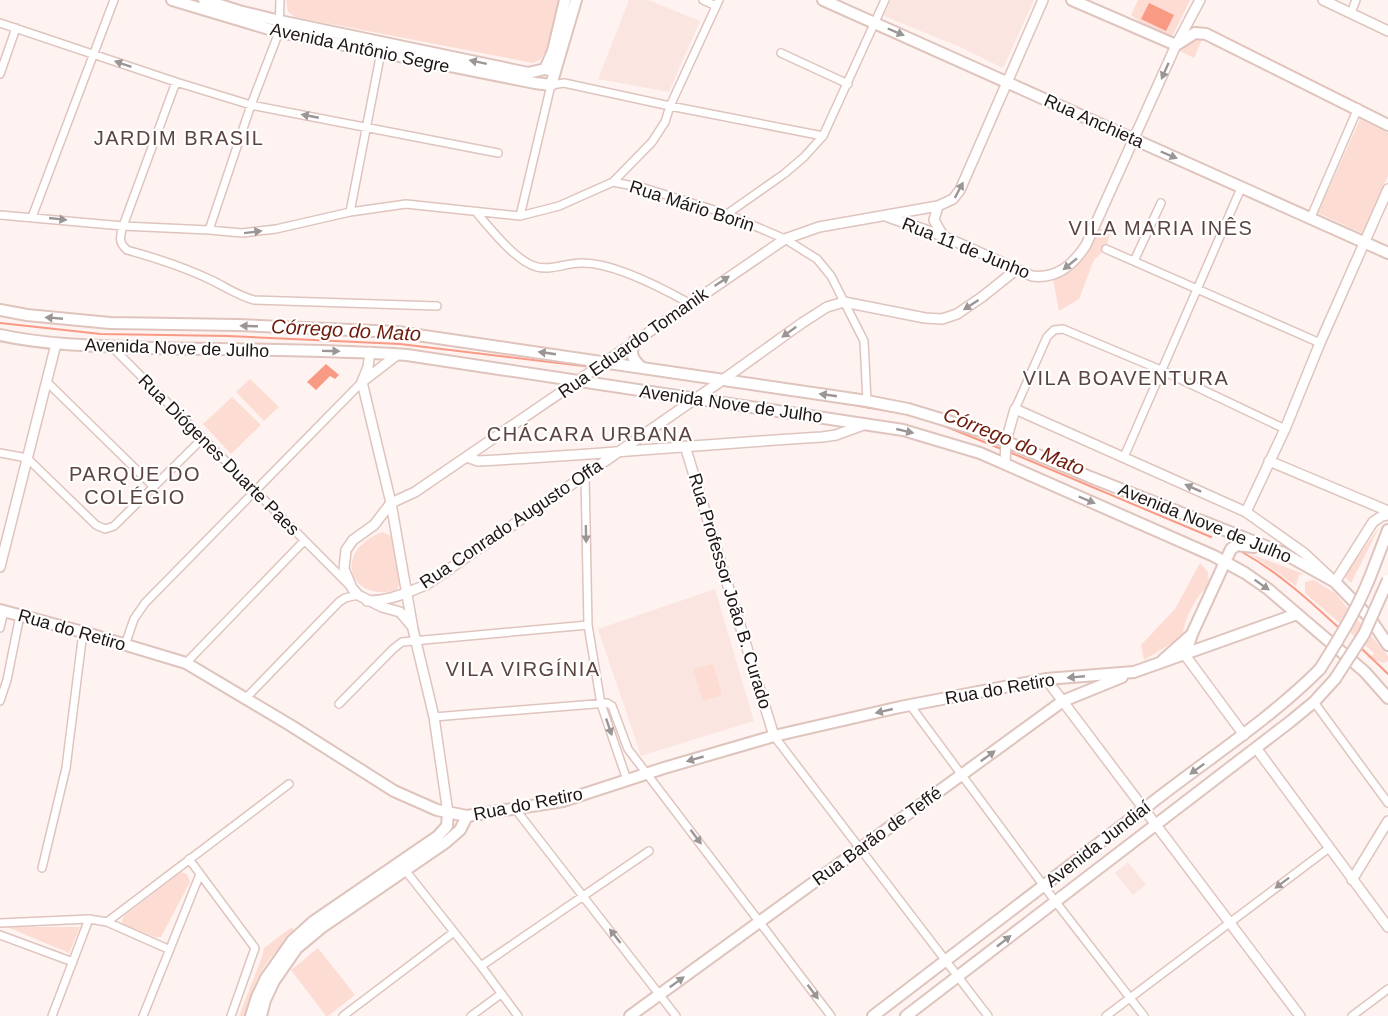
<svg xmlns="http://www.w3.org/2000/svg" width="1388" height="1016" font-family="Arial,sans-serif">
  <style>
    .built { fill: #fbe5e0 }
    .green { fill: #fddcd4 }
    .water { fill: #f99a85 }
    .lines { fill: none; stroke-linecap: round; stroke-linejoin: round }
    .stream { stroke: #f99a85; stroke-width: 2 }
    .minor-casing { stroke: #dfc4be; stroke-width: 10 }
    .tertiary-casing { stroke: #dfc4be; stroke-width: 12 }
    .secondary-casing { stroke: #dfc4be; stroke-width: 14 }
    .primary-casing { stroke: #dfc4be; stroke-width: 14 }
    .minor { stroke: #fff; stroke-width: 7 }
    .tertiary { stroke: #fff; stroke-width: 9 }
    .secondary { stroke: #fff; stroke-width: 10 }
    .primary { stroke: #fff; stroke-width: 10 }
    .primary-bridge-casing { stroke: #dfc4be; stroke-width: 14; stroke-linecap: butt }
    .primary-bridge { stroke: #fff; stroke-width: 10 }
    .oneway { fill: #9b9695 }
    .labels { text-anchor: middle; stroke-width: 4.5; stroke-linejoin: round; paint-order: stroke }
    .street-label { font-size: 18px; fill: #201614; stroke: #fff }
    .neighbourhood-label { font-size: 20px; letter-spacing: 1.5px; fill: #5c4540; stroke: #fff }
    .water-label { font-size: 20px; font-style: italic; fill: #6e1b0b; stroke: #fff }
  </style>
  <rect width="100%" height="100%" fill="#fef3f0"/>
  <!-- built -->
  <path class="built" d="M629,0H648L700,21L669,92L598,79Z
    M891,0H1034L1003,68L960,47L884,16Z
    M715,589L754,721L641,756L598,629Z
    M1128,862L1146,885L1133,895L1115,873Z"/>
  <!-- green -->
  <path class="green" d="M286,0H559L546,51L540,60L533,63L295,17L288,12Z
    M1138,0H1190L1172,37L1145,25L1131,15Z
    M1190,28L1204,35L1194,58L1178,50Z
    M1360,119L1388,133V176L1362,233L1318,213Z
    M1096,227L1110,232L1106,249L1094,260L1079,299L1059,311L1053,279L1084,257Z
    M250,379L279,407L264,421L236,392Z
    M232,397L261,425L231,454L203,424Z
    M1380,526L1351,583L1344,576Z
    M382,532L391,536L400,581L397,590C351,603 330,553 382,532Z
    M1251,554L1304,574L1299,575L1296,586Z
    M1200,563L1208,572L1209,585C1195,597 1185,618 1182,637L1144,660L1141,645L1175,609Z
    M1314,580L1335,593L1388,656V661L1384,663L1366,657L1375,654L1305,593V582Z
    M713,664L722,695L703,701L693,669Z
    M181,872L187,874L190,882L161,937H155L123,925L122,920L124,916Z
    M7,927H80L69,953Z
    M292,927L295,932C267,958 253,978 246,1016H239L262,957L264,948Z
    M318,948L355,995L328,1016H326L291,970Z"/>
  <!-- water -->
  <path class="water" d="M1149,3L1174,15L1166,31L1141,19Z
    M326,364L339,375L335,379L330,376L316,390L307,382Z"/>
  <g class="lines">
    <!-- stream -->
    <path class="stream" d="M0,323L101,334L228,336L400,344L592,367
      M604,368L616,369
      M819,399L905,414
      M942,425L1004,450
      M1009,452L1211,537
      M1242,552C1278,572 1310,601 1340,629
      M1360,647L1388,674"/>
    <!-- minor casing -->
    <g class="minor-casing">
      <path id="minor" d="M703,0L716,6
        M1351,13L1356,0
        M0,23L176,82L251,105L498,153
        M781,53L848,84
        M0,74L16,28
        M176,82L123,226C120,237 118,242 127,250C156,258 184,267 211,280C226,287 238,296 254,300L437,306
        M613,182L644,188L727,214L785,239L817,259L831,276L864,341L867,401
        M350,212L381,52
        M476,212C490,228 516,262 537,267C552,271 568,262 583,263C613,263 662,288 689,303
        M727,214L784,174L804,157L823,136L885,0
        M0,215L123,226L209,230L242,233L276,229L350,212L406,204L520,216L559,206L613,182L652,142L665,122L670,106L719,0
        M520,216L551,85L564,83L670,106L823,136
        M32,217L114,0
        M1311,217L1358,108
        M209,230L251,105L279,32L280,0
        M1106,249L1320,343
        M1134,261L1161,203
        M112,347L349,585
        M47,382L154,487
        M1015,409L1047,337L1054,330L1063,329L1161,370L1285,429
        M0,453L27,458L96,525L105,529L114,526L202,439
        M1124,457L1242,186
        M585,476L588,625L601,704L627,780
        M0,628L4,611
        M125,645L134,619L145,603L362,382
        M186,663L304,541
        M246,698L339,602L345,598L358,595
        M0,701L7,680L20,615
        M1314,702L1388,803
        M339,704L393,649L402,642L588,625
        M910,705L1055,901L1144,1016
        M434,717L607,703L612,706L628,749L831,1016
        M774,736L988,1016
        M516,810L676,1016
        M189,859L255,948L231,1016
        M42,868L66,768L83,632
        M405,870L481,966L518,1016
        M107,922L168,949
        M0,923L89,919L107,922L289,784
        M0,935L73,962
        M481,966L649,851
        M52,1016L89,919
        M143,1016L200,874
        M343,1016L454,932
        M471,1016L501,994
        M1106,1016L1329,848
        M1352,1016L1388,989"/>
    </g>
    <!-- tertiary casing -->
    <g class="tertiary-casing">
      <path id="tertiary" d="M1323,0L1388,31
        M938,206L934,220L943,236
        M888,217L943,236L1032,276C1057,279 1073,265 1086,245L1176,45L1200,0
        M362,382L391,503L413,629L434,717L448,813
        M362,382L397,355
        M362,382L368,367L370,352
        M685,446L774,736
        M467,457L478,461C593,455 707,444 822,437L836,435L866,424
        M1269,461L1388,511
        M1005,463L1006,441L1015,409L1246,512L1304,553L1335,582L1373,522L1382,516L1388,515
        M391,503L415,492L785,239L819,227L938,206L953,199L960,190L1043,0
        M391,503L374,525L353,540L346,550L344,569L352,588L358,595L382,607L400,612L411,625
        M1246,512L1285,429L1320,343L1388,189
        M0,567L56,344
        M367,601C390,601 405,593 426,585L724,379L802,323L827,307L844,302L925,318L942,319L957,314L982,297L1017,269
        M1185,655L1244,735
        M1046,679L1300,1016
        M1256,748L1388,927
        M1352,880L1388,821"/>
    </g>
    <!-- secondary casing -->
    <g class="secondary-casing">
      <path id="secondary" d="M823,0L1388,253
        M1072,0L1176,45L1195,33L1206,34L1388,125
        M0,610L83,632L186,663L290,725L394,791L437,810L467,816L563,801L664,768L774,736L900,707L1046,679L1134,672L1297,614
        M1185,655L1192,634L1225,562
        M1163,660L1190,636
        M251,1016L257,997L266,978L292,941L314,921L438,836L447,826L448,813
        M261,1016L265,1000L274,981L297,948L321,928L445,843L460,830L467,816
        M630,1016L1063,701L1122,677"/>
    </g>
    <!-- primary casing -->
    <g class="primary-casing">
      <path id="primary" d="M172,0L279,32L535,83L551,85L576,0
        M204,0L239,11L280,21L528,73L545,69L555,71
        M545,69L553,51L565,0
        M0,310L27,315L110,323L238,325L397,332L867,401L908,409L981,431L1090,477L1283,553L1335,582L1369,617L1388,645
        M0,335C51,346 103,346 155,348C239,350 323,349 407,355L903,430L980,453L1214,556L1245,573L1268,589L1365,672L1388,698
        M635,340C630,353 631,358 641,367
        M1225,562L1231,549L1237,545L1254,547
        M1375,564L1388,530
        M873,1016C965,946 1057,875 1149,805C1206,760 1268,721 1320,669
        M906,1016L1291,721L1314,702L1335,679"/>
    </g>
    <!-- minor -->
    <use href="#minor" class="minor"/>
    <!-- tertiary -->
    <use href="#tertiary" class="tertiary"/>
    <!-- secondary -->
    <use href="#secondary" class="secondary"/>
    <!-- primary -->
    <use href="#primary" class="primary"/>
    <!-- primary-bridge casing -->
    <g class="primary-bridge-casing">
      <path id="primary-bridge" d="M1320,669C1342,634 1361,603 1375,564
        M1335,679L1364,634L1388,580"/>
    </g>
    <!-- primary-bridge -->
    <use href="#primary-bridge" class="primary-bridge"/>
  </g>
  <!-- one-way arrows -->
  <defs><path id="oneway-solid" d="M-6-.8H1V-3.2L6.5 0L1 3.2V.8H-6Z" transform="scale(1.5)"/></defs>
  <g class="oneway">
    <use href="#oneway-solid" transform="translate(896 32) rotate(23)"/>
    <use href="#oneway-solid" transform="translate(478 62) rotate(-168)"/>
    <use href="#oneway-solid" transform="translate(123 64) rotate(-161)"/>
    <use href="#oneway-solid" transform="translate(1165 71) rotate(114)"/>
    <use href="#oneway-solid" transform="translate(310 116) rotate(-169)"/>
    <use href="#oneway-solid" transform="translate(1169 155) rotate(23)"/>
    <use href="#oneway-solid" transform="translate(959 190) rotate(-62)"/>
    <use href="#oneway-solid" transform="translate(58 219) rotate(6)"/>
    <use href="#oneway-solid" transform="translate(253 232) rotate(-7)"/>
    <use href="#oneway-solid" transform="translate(1070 264) rotate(141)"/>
    <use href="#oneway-solid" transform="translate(722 281) rotate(-34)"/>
    <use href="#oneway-solid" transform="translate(971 305) rotate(147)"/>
    <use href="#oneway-solid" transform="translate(54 318) rotate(-175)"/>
    <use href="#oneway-solid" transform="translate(249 326) rotate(-178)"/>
    <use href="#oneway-solid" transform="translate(789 332) rotate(144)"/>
    <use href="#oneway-solid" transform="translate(331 351) rotate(1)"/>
    <use href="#oneway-solid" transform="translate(547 353) rotate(-172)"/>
    <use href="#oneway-solid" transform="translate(828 395) rotate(-172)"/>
    <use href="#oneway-solid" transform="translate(905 431) rotate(13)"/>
    <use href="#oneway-solid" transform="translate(1193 488) rotate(-156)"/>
    <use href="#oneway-solid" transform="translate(1087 500) rotate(23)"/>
    <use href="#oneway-solid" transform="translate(586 534) rotate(89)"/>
    <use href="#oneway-solid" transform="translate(1262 585) rotate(35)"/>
    <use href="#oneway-solid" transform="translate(1076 677) rotate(175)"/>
    <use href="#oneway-solid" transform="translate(884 711) rotate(167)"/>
    <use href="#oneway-solid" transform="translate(609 727) rotate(71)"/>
    <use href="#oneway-solid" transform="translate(988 756) rotate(-36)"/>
    <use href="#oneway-solid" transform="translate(695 759) rotate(164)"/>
    <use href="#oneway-solid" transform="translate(1197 769) rotate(144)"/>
    <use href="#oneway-solid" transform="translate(696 837) rotate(53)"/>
    <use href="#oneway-solid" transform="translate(1282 883) rotate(143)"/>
    <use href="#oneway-solid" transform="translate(615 936) rotate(-128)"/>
    <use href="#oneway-solid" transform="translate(1004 941) rotate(-38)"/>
    <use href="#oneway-solid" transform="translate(677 982) rotate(-36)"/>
    <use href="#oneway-solid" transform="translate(813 992) rotate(53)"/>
  </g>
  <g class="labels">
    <!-- street labels -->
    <g class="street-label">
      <text transform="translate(360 48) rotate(12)" y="6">Avenida Antônio Segre</text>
      <text transform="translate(1094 121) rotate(24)" y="6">Rua Anchieta</text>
      <text transform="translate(692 206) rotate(18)" y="6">Rua Mário Borin</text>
      <text transform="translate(966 248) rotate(22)" y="6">Rua 11 de Junho</text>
      <text transform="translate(633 343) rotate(-35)" y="6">Rua Eduardo Tomanik</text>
      <text transform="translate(177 348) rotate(2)" y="6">Avenida Nove de Julho</text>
      <text transform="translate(731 404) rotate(8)" y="6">Avenida Nove de Julho</text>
      <text transform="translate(219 455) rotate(45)" y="6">Rua Diógenes Duarte Paes</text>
      <text transform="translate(1205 523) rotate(22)" y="6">Avenida Nove de Julho</text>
      <text transform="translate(511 524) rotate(-34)" y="6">Rua Conrado Augusto Offa</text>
      <text transform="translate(730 591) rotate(73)" y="6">Rua Professor João B. Curado</text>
      <text transform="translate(72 630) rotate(16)" y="6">Rua do Retiro</text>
      <text transform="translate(1000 689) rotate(-10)" y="6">Rua do Retiro</text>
      <text transform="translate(528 804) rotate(-11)" y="6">Rua do Retiro</text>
      <text transform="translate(877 836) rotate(-36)" y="6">Rua Barão de Teffé</text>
      <text transform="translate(1098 844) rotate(-38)" y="6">Avenida Jundiaí</text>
    </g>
    <!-- neighbourhood labels -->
    <g class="neighbourhood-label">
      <text x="179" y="145">JARDIM BRASIL</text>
      <text x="1161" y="235">VILA MARIA INÊS</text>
      <text x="1126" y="385">VILA BOAVENTURA</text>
      <text x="590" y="441">CHÁCARA URBANA</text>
      <text x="135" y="481">PARQUE DO<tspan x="135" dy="23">COLÉGIO</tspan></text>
      <text x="523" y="676">VILA VIRGÍNIA</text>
    </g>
    <!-- water labels -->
    <g class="water-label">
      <text transform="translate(346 330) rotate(3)" y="7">Córrego do Mato</text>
      <text transform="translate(1014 441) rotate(22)" y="7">Córrego do Mato</text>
    </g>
  </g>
</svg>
